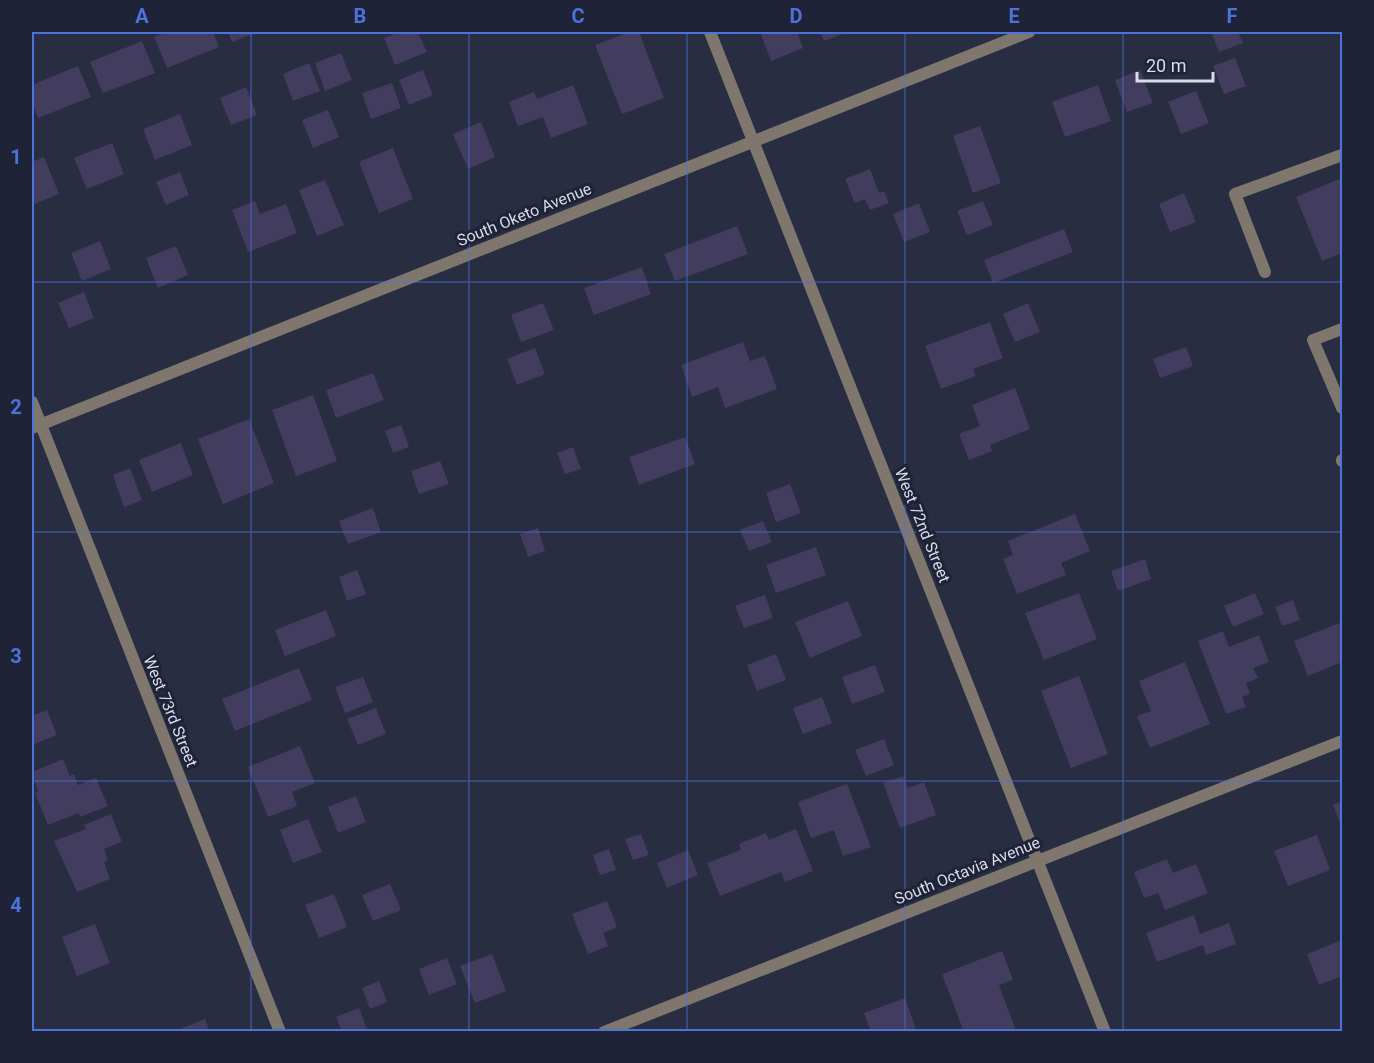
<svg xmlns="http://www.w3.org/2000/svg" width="1374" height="1063" font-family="Roboto,sans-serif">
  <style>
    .building { fill: #423c5e }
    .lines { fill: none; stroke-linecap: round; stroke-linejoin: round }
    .service { stroke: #7f776e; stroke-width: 12 }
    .minor { stroke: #7f776e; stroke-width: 12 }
    .grid { fill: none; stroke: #4c72dc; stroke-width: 1.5; stroke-opacity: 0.55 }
    .labels { text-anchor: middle; stroke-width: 6; stroke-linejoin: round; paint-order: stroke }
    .street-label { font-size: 16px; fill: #d9dcea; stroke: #1f2337 }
    .neatline { fill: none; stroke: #4c72dc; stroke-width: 2 }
    .grid-label { font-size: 20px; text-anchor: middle; font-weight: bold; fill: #4c72dc }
  </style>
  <rect width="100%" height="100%" fill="#292d42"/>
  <!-- building -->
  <path class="building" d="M167,32H213L219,47L167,68L154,37Z
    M228,32H258L232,42Z
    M400,32H418L427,52L395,65L384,38Z
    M629,32H639L664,98L622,114L595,45Z
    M760,32H797L803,48L771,61Z
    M820,32H848L824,41Z
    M1211,32H1238L1243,43L1219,52Z
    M142,41L155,73L103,93L90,62Z
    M341,53L352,80L325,91L315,63Z
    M1235,58L1246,86L1224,94L1213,66Z
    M309,63L320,91L293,101L283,74Z
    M78,66L91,97L38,118L32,101V85Z
    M423,70L433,95L409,105L399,80Z
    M1140,70L1153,103L1127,112L1115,80Z
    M392,83L401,108L371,119L362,93Z
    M573,85L588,124L551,138L543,117L518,126L509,102L534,92L537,99Z
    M1098,85L1111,121L1065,137L1052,102Z
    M246,87L257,115L231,125L220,98Z
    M1196,91L1209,123L1181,134L1168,102Z
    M328,110L339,137L313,148L302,120Z
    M180,114L192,145L155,160L143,129Z
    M481,122L495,157L468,169L453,134Z
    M980,126L1001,183L973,193L953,136Z
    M112,143L124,174L87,189L74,158Z
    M393,148L413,199L379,213L359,162Z
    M44,157L59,194L32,205V162Z
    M870,169L879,193L884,191L889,203L870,210L865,199L855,203L845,179Z
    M180,172L189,195L166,205L156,182Z
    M1342,178V253L1322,261L1296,197Z
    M325,180L344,225L317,236L299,190Z
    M1184,193L1196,222L1170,232L1159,204Z
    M255,201L260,214L286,204L297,233L248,252L232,210Z
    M983,201L993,225L967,235L957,211Z
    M919,203L930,232L904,242L893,214Z
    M737,226L748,254L675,281L664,254Z
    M1064,229L1073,252L993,283L984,260Z
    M100,241L111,269L82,281L71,253Z
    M176,246L188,275L158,288L146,258Z
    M642,267L651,294L594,315L584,288Z
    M84,292L94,318L69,328L58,303Z
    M543,303L554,330L521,342L511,315Z
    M1028,303L1040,332L1015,342L1003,314Z
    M990,322L1003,358L973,369L976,376L941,389L925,346Z
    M743,342L750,361L765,356L777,389L725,408L718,387L692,397L681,365Z
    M1186,347L1193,366L1160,378L1153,359Z
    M535,348L545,374L517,385L507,359Z
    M373,373L384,400L336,418L326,390Z
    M1015,388L1030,429L990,445L992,451L969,460L959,434L980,426L972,405Z
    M313,395L337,461L296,476L272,410Z
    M249,419L274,483L223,504L198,439Z
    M401,425L409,447L393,453L385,431Z
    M685,437L695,464L639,485L629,457Z
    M181,443L193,475L152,492L139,460Z
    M573,447L581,469L565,474L557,453Z
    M440,461L449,484L419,494L411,471Z
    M130,468L142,500L124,507L113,475Z
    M790,484L801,513L776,522L766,493Z
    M373,508L381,532L348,544L339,521Z
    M1075,514L1090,551L1061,563L1066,575L1017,594L1003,559L1013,555L1008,541Z
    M763,521L772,542L749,551L740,530Z
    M538,528L545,551L528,557L520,534Z
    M816,547L826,575L776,593L766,565Z
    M1145,559L1151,579L1118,591L1111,571Z
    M357,570L366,594L347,601L339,577Z
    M1079,593L1097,639L1044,660L1025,613Z
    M1255,593L1264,614L1233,627L1224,606Z
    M765,595L773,618L744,628L735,606Z
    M1293,600L1300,620L1282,626L1275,607Z
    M848,601L862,636L810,658L795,622Z
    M326,610L336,636L285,656L275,630Z
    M1342,622V662L1308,676L1294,641Z
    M1223,631L1229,647L1259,635L1269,662L1253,668L1258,678L1246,683L1250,694L1242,697L1246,707L1226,714L1198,641Z
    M776,654L786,680L757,691L747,665Z
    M1185,662L1210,724L1150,748L1137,716L1151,711L1139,681Z
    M875,665L885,692L852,704L842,677Z
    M299,668L312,700L235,731L222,699Z
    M1079,676L1108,754L1071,768L1041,691Z
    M363,677L373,702L345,713L335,687Z
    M822,697L832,723L803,734L793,708Z
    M376,708L386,734L358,745L347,719Z
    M47,710L57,735L32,745V716Z
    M884,739L894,765L866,776L855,750Z
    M300,746L315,783L292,792L297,806L268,817L248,767Z
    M63,759L70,776L74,774L78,785L96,778L108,806L80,817L79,813L48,825L35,793L38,792L32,772Z
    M903,776L908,788L924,782L936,815L900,828L883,783Z
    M847,784L871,847L843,856L834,830L811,838L798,802Z
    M356,796L366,822L338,833L328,807Z
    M1342,801V829L1333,805Z
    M111,814L122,842L104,849L108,860L104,862L110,879L77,892L54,841L86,829L84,825Z
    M308,819L322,852L293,863L280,830Z
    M796,829L813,871L785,882L781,872L720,896L707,863L741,850L739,844L766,833L769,840Z
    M641,834L649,855L633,860L625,839Z
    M1317,835L1330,870L1288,886L1274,851Z
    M609,849L616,870L600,875L593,855Z
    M688,850L698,875L667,888L657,863Z
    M1167,859L1173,873L1196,864L1208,893L1165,910L1158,893L1144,898L1134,872Z
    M390,884L401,910L373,921L362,895Z
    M334,894L347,927L319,938L305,905Z
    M607,901L617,927L603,933L608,946L588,954L572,914Z
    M1194,915L1200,934L1229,923L1236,944L1206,955L1203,945L1157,962L1146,933Z
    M95,924L110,963L77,976L62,937Z
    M1342,940V976L1319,985L1307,954Z
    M1002,951L1013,980L999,985L1015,1028L1006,1032H964L942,974Z
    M492,954L506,991L475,1003L460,966Z
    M447,958L457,984L429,995L419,969Z
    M379,981L387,1002L370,1009L362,988Z
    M905,998L917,1032H871L864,1013Z
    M359,1008L368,1032H342L336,1017Z
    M205,1019L210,1032H175V1031Z"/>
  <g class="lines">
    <!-- service -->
    <path class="service" d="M1265,272L1235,194L1342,155
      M1342,329L1313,340L1342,408
      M1342,460V461"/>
    <!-- minor -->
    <path class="minor" d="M710,32L1105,1032
      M32,402L280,1032
      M32,428L1029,32
      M604,1032L1342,741"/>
  </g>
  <!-- grid -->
  <path class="grid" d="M251,32V1032M469,32V1032M687,32V1032M905,32V1032M1123,32V1032M32,282H1342M32,532H1342M32,781H1342"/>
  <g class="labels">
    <!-- street labels -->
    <g class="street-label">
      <text transform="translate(524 214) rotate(-22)" y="6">South Oketo Avenue</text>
      <text transform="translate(923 525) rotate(68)" y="6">West 72nd Street</text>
      <text transform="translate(171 711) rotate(68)" y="6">West 73rd Street</text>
      <text transform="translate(967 870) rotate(-22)" y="6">South Octavia Avenue</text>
    </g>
  </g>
  <!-- border -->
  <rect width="1374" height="1063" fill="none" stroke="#1f2337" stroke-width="66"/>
  <!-- scale -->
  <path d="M1137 72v9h76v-9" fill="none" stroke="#d9dcea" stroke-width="3"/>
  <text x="1146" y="72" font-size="18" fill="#d9dcea" stroke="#1f2337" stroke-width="4.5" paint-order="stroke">20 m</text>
  <rect x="33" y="33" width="1308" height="997" class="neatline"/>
  <g class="grid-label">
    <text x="142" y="23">A</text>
    <text x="360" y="23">B</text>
    <text x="578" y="23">C</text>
    <text x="796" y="23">D</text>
    <text x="1014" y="23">E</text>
    <text x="1232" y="23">F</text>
    <text x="16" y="164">1</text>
    <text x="16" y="414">2</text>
    <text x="16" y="663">3</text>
    <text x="16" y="912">4</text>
  </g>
</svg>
